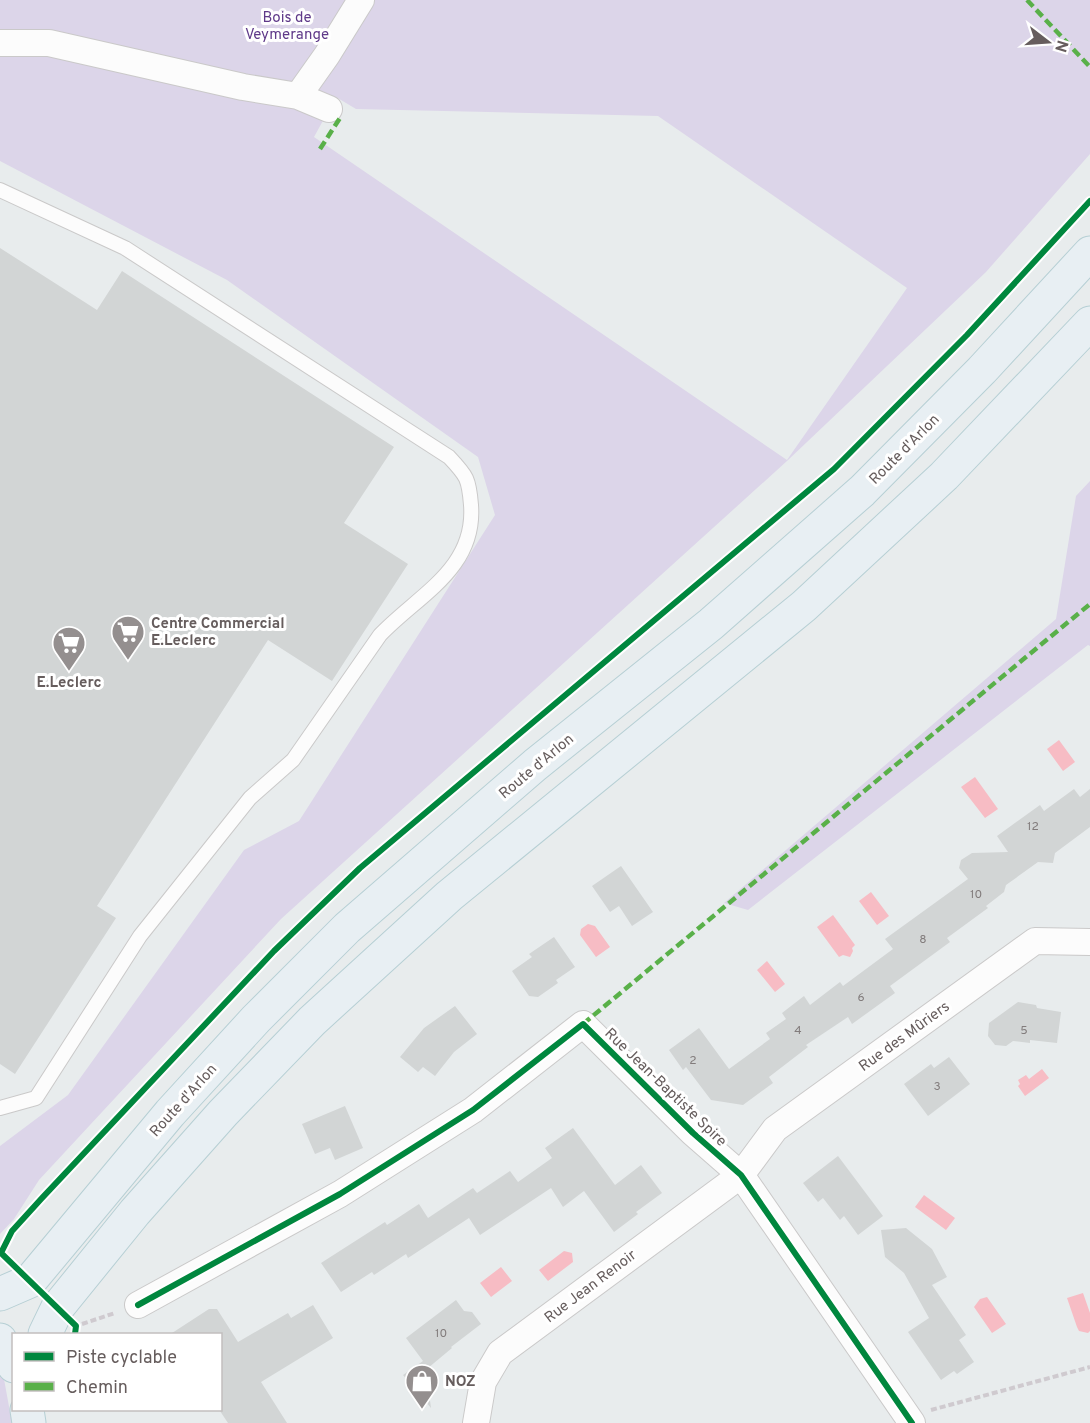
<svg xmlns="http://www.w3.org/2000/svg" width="1090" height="1423" font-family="Overpass,sans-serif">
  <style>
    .green { fill: #dcd5e9; fill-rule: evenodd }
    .water { fill: #f7bcc4 }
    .building { fill: #d2d5d5 }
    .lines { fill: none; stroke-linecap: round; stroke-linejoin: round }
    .lane-casing { stroke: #cac9c9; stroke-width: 16 }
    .street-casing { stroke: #cac9c9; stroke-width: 28 }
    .primary-casing { stroke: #b6cfd4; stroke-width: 35 }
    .path { stroke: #cfcacf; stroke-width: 4; stroke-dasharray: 6 3; stroke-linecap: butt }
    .lane { stroke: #fcfcfc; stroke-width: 14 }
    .street { stroke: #fcfcfc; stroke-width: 26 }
    .primary { stroke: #e8eff3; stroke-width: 33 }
    .quiet { stroke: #59b049; stroke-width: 4.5; stroke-dasharray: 9 4.5; stroke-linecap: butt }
    .cycleway-casing { stroke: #fff; stroke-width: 10 }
    .cycleway { stroke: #00873e; stroke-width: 6 }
    .labels { text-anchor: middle; stroke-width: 6; stroke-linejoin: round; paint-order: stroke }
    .number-label { font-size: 12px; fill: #827c7c }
    .park-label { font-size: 15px; fill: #5f3989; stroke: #fff }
    .street-label { font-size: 15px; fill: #665d5d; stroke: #fff }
    .poi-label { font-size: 15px; font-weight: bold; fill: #665d5d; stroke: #fff; text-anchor: start }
  </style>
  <rect width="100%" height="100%" fill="#e8eced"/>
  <!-- green -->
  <path class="green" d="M0,0H1090V154L986,272L787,461L281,919L39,1180L14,1219L0,1234V1146L68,1095L244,850L299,821L495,515L478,457L227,280L0,161ZM336,97L356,109L658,116L907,288L787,460L314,137Z
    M1090,481V646L1088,645L748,910L724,903L1056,619L1076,496Z
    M0,1372L4,1379L12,1423H0Z"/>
  <!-- water -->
  <path class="water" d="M1059,740L1075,762L1063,771L1047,749Z
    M975,777L998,809L985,818L961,787Z
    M871,892L889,916L877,925L859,901Z
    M833,915L855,945L852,948L853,951L850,957L843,955L839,957L817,927Z
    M588,924L595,926L610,947L596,957L580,935L581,929Z
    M767,961L785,984L775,992L757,970Z
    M1042,1069L1049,1078L1025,1096L1018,1086L1020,1084L1018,1080L1026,1075L1029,1079Z
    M924,1195L955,1218L946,1230L915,1207Z
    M564,1251L572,1253L573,1262L548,1281L539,1270Z
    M501,1267L512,1281L491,1297L480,1283Z
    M1083,1293L1090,1313V1331L1088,1333L1079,1331L1077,1327L1067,1298Z
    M987,1297L1006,1324L992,1333L974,1307L980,1299Z"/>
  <!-- building -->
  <path class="building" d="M0,248L97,310L122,271L394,447L344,523L408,564L332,681L268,640L97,906L116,918L15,1074L0,1064Z
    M1074,789L1080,797L1090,789V827L1055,853L1053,863L1038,862L1006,885L1004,892L986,906L988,908L947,938L950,942L890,986L895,993L852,1024L848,1017L806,1045L808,1047L769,1077L773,1083L743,1105L711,1100L686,1067L683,1070L669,1050L699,1028L729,1069L770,1039L766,1033L786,1019L782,1013L804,996L810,1005L840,982L843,986L893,949L885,939L968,879L959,868L961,860L972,853L1008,852L997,836L1040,805L1044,811Z
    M621,866L653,912L632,926L619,906L610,912L592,886Z
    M554,937L575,967L556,980L558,983L538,997L529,996L512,971L532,957L529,954Z
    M1018,1002L1036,1005L1037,1008L1061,1012L1057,1043L1030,1040V1043L1013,1041L1006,1046L995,1045L988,1036L989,1023Z
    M455,1006L477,1034L454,1052L435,1076L423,1067L418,1072L400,1057L424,1028Z
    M949,1057L970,1084L928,1116L904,1084L931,1064L934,1068Z
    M345,1106L363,1148L335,1160L330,1148L315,1154L302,1124Z
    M573,1128L615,1185L641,1165L662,1193L636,1212L638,1214L614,1232L584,1191L563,1207L551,1188L480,1235L469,1218L408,1258L406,1254L374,1275L372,1272L341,1292L321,1263L385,1222L387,1225L419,1204L428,1218L473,1188L477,1193L510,1171L518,1182L552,1158L545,1148Z
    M838,1156L883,1216L858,1235L844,1216L840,1220L823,1198L818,1202L803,1183Z
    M906,1228L932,1249L947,1277L932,1285L966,1335L959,1340L974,1362L957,1374L954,1371L941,1380L908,1332L929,1318L904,1273L885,1257L881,1230Z
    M456,1300L464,1311L472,1312L481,1324L451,1347L452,1348L428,1368L425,1364L431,1408L403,1375L423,1361L406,1338Z
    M313,1305L333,1338L261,1382L287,1423H228L220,1411V1335H169L209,1309H217L238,1342L288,1313L291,1318Z"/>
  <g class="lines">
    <!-- lane casing -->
    <g class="lane-casing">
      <path id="lane" d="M0,190L125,248L449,457C467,476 469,479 471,505C476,569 418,595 380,635L293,760L250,798L140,936L36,1098L0,1108"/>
    </g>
    <!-- street casing -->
    <g class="street-casing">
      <path id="street" d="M0,43H49L243,87L298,96L329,109
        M298,96L327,55L361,0
        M138,1305L340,1194L473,1110L583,1024L693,1133L741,1175L912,1423
        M476,1423L483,1382L500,1353L741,1175L775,1129L1035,941L1090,942"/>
    </g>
    <!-- primary casing -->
    <g class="primary-casing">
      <path id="primary" d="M0,1294L30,1281L170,1113L256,1019L347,928L535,765L711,624L862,491L982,370L1090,253
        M45,1334L58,1307L135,1212L223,1113L312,1021L449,896L804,606L944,476L1090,323
        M0,1340L14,1366
        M27,1410L29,1423"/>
    </g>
    <!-- path -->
    <path class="path" d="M82,1324L115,1313
      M931,1410L1090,1367"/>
    <!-- lane -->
    <use href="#lane" class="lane"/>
    <!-- street -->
    <use href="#street" class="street"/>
    <!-- primary -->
    <use href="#primary" class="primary"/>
    <!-- quiet -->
    <path class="quiet" d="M1027,0L1090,67
      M320,149L340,118
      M583,1024L1090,604"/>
    <!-- cycleway casing -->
    <g class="cycleway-casing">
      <path id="cycleway" d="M0,1252L76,1326L75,1334
        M1,1253L12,1231L42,1198L274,951L360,868L834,469L967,335L1090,201
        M138,1305L340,1194L473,1110L583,1024L693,1133L741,1175L912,1423"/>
    </g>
    <!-- cycleway -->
    <use href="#cycleway" class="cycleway"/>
  </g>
  <!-- icons -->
  <defs>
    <g id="supermarket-pin" transform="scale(1.725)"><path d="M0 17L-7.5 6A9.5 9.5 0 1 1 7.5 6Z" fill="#948f8f" stroke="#fff"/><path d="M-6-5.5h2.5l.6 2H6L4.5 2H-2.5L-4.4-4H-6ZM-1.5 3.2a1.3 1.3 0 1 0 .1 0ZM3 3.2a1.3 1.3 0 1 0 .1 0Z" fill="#fff"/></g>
    <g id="shop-pin" transform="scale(1.725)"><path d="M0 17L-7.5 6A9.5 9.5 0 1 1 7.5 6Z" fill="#948f8f" stroke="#fff"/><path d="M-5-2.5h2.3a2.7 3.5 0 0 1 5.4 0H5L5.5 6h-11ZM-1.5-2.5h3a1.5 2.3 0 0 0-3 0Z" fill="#fff"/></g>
  </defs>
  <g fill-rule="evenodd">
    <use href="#supermarket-pin" x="128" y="632"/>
    <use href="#supermarket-pin" x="69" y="643"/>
    <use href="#shop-pin" x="422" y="1381"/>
  </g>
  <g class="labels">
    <!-- number labels -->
    <g class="number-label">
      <text x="1033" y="830">12</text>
      <text x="976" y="898">10</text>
      <text x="923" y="943">8</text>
      <text x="861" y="1001">6</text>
      <text x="798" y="1034">4</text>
      <text x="1024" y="1034">5</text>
      <text x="693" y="1064">2</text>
      <text x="937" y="1090">3</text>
      <text x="441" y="1337">10</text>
    </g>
    <!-- park labels -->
    <g class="park-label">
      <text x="287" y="22">Bois de<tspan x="287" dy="17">Veymerange</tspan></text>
    </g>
    <!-- street labels -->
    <g class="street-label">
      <text transform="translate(904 449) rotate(-45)" y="5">Route d'Arlon</text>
      <text transform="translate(536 766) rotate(-40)" y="5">Route d'Arlon</text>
      <text transform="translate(904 1036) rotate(-36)" y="5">Rue des Mûriers</text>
      <text transform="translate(666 1087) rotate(44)" y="5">Rue Jean-Baptiste Spire</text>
      <text transform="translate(183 1100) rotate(-48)" y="5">Route d'Arlon</text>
      <text transform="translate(590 1286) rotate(-37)" y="5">Rue Jean Renoir</text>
    </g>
    <!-- poi labels -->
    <g class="poi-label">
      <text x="151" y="628">Centre Commercial<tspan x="151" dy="17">E.Leclerc</tspan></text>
      <text x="69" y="687" text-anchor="middle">E.Leclerc</text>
      <text x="445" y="1386">NOZ</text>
    </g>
  </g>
  <!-- legend -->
  <rect x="12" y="1333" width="210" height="78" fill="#ffffff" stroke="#c2bebe" stroke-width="1.5"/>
  <rect x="24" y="1352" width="30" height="9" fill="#00873e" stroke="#c2bebe" stroke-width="1.5"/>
  <text x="66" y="1363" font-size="18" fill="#665d5d">Piste cyclable</text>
  <rect x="24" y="1382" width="30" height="9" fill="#59b049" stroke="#c2bebe" stroke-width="1.5"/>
  <text x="66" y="1393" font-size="18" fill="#665d5d">Chemin</text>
  <!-- north arrow -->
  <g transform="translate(1048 42) rotate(107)" stroke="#ffffff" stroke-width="4.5" paint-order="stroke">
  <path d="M0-4.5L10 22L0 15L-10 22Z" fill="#665d5d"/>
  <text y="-9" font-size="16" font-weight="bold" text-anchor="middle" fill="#665d5d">N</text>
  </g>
</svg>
